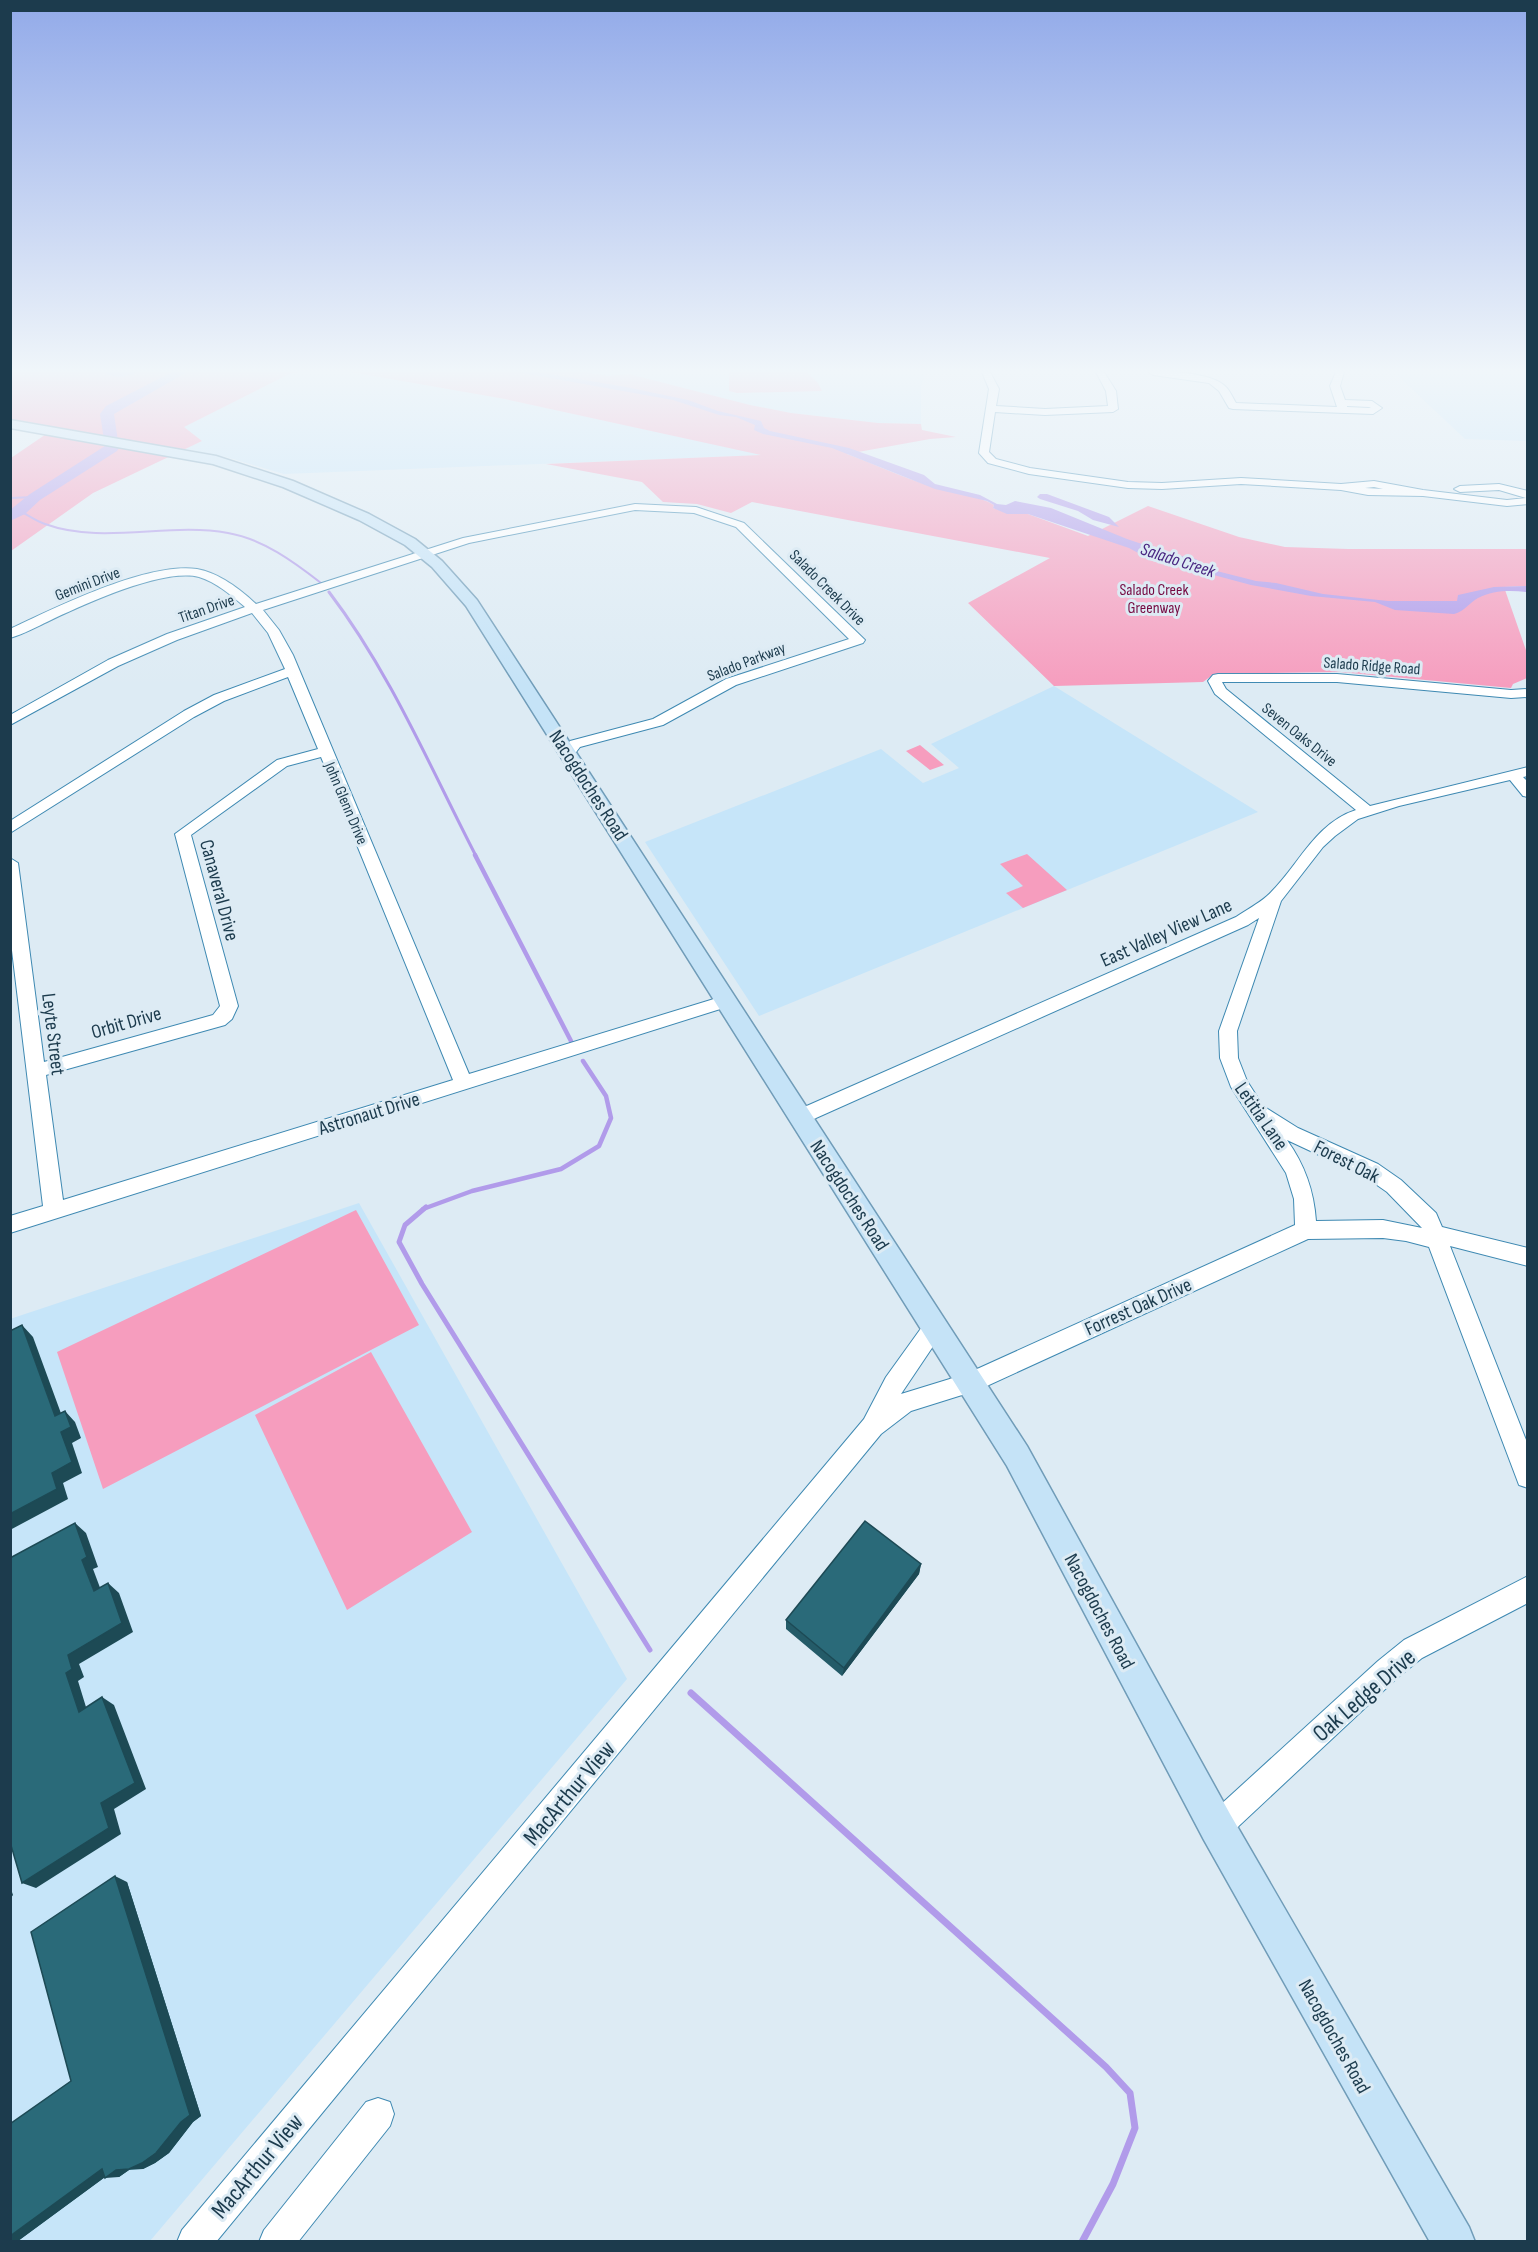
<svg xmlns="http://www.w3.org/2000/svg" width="1538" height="2252" font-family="'Sofia Sans Condensed',sans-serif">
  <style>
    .built { fill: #c6e5f9 }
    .green { fill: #f69dbe }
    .water { fill: #b19bea }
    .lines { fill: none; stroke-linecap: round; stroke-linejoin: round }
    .stream-far4 { stroke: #b19bea; stroke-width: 2 }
    .stream-far3 { stroke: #b19bea; stroke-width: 3 }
    .stream-far2 { stroke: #b19bea; stroke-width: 4.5 }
    .stream-far1 { stroke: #b19bea; stroke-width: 5 }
    .stream { stroke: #b19bea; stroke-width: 7 }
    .river { fill: #b19bea; fill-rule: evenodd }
    .minor-casing { stroke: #3e89b2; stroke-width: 2 }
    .major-casing { stroke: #709cb8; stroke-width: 3 }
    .minor { fill: #fff; fill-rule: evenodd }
    .major { fill: #c5e3f7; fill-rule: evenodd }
    .wall { fill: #245b68 }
    .shaded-wall { fill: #1d4a55 }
    .building { fill: #2a6a79; stroke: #1d4a55; stroke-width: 1.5 }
    .labels { text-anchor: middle; stroke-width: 6; stroke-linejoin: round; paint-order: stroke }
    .far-street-label { font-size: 16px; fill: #1c3b4d; stroke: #ddebf4 }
    .far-park-label { font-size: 16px; fill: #760a42; stroke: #ddebf4 }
    .far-water-label { font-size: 18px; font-style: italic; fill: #492681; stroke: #ddebf4 }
    .street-label { font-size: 20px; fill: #1c3b4d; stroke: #ddebf4 }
    .near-street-label { font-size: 24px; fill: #1c3b4d; stroke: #ddebf4 }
  </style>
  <rect width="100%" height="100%" fill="#ddebf4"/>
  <!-- built -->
  <path class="built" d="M299,372H351L505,399L764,455L284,474L226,457L185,449L202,441L183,427L289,374Z
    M584,372H974L978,375L926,373L921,386V424L878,423L791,413L750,405L629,374L608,376Z
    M1394,372H1527V441L1465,439Z
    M1054,686L1258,812L759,1016L645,842L881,749L923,783L959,768L931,744Z
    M359,1203L627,1679L150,2241H11L10,1319Z"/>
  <!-- green -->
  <path class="green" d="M10,372H299L289,374L184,427L202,441L93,493L11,551V458L55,428L11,420Z
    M351,372H584L608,376L629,374L750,405L791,413L878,423L921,424L922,430L956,437L930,439L847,454C875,464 903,478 931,486C951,493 978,495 994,505L993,508L1013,514H1028L1088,536L1148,506L1239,537L1285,547L1348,549H1527V586L1504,587L1527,653V678L1513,684L1511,688L1340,672L1214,674L1203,682L1054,686L968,603L1050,558L752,502L731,513L697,504L663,502L642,482L546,464L761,455L505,399Z
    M729,372H807L818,383L822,391L737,393L729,391Z
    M920,745L944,765L930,770L906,751Z
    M1027,854L1067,890L1023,908L1006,893L1023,886L1000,864Z
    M356,1210L419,1325L103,1489L57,1352Z
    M371,1352L472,1532L347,1610L255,1415Z"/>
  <!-- water -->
  <path class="water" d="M517,372H537L626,387L688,400L718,411L761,421L764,428L770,431L849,448L924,475L935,484L980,495L997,504L1006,505L1015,501L1051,508L1127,539L1172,554L1196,559L1200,562L1197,566L1256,581L1276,583L1323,594L1388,601H1457L1458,595L1494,587L1527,586V592C1511,590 1493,590 1478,598C1469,603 1465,611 1454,614L1395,610L1375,602L1311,596L1251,585L1195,570L1172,559L1140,554L1129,548L1028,514H1007L993,508L994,505L987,501L935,489L832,448L763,434L754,430L755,425L736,417L719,415L673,400Z
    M1040,494H1047L1109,517L1119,527L1093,520L1078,511L1040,499L1037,497Z"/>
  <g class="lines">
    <!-- stream-far4 -->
    <path class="stream-far4" d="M10,498L35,497
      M20,511C28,515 36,521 45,524C103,545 168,522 228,533C263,539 294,562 321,583"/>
    <!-- stream-far3 -->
    <path class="stream-far3" d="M329,592C390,672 430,767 476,856"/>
    <!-- stream-far2 -->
    <path class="stream-far2" d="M475,855L571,1041
      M423,1209L472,1191L561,1169L599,1146L611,1118L606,1096L583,1061"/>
    <!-- stream-far1 -->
    <path class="stream-far1" d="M426,1207L405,1225L399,1242L422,1284L650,1650"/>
    <!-- stream -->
    <path class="stream" d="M691,1693L1106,2067L1130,2093L1135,2128L1113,2184L1082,2242"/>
    <!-- river -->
    <path class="river" d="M104,372H136C129,378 111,378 104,372Z
      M172,372H187L114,414L119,448L117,451L40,500L25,514L10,521V510L30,494L105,446L100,414L106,406Z"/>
    <!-- minor casing -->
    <g class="minor-casing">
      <path id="minor" d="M982,372H990L999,389L996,406L1045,409L1108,406L1106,391L1096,372H1104L1116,391L1118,409L1113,412L1045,415L995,412L989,452L996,459L1030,468L1128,482L1162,483L1241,478L1341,484L1374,481L1423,490L1507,500L1526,498L1499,490L1460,492L1454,489L1460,486L1499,484L1528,491V504L1507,506L1423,496L1368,495L1341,490L1241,484L1162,489L1128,488L1029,474L988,463L979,453L989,389ZM1374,487L1383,489L1365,488Z
        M1148,372C1167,370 1213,373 1226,387C1230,391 1233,398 1236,403L1337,407L1330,386L1336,372H1344L1340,386L1345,400L1372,401L1382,408L1373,414L1233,409L1229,408L1219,391L1209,383L1153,375ZM1347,406L1369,407L1371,408L1347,407Z
        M635,504L696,507L744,523L865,640L863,643L736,685L663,725L580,747L573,756L568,757L561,753L570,741L653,719L726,679L849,639L736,527L694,513L635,510L469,543L263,610L279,630L293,655L469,1074L727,995L733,997L736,1001L733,1005L10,1233V1216L43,1206L10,934V858L18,863L44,1062L213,1015L220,1006L175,834L277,760L318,749L288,677L224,701L194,717L10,833V821L184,711L214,695L285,669L268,633L252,613L177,640L118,666L10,725V715L108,660L167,634L245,607C232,596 216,582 199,577C162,568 83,605 49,621C36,627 24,634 10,638V629C57,607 147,562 197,569C219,573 240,589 256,604L463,538ZM321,757L453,1080L63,1200L46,1075L225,1025L232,1019L238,1006L191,835L287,766Z
        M1218,674H1337L1511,690L1528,689V697L1511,698L1337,682H1222L1226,689L1370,806L1528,767V776L1523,777L1528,782V797L1523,796L1510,780L1399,806L1358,819L1335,836L1323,847L1281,901L1237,1031L1238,1058L1247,1081L1263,1106L1298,1128L1378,1164L1401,1180L1436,1213L1442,1227L1528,1248V1266L1450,1246L1528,1445V1488L1519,1485L1516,1477L1429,1247L1406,1241L1383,1238L1308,1239L978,1390L911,1411L881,1434L216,2242H177L182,2230L864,1419L886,1377L927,1320L935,1317L943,1320L946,1327L901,1394L966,1374L1295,1225L1294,1199L1286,1173L1231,1087L1220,1058L1219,1031L1259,918L1248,925L807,1122L800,1124L793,1122L790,1117L793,1112L1236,917C1246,910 1258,904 1267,896C1298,868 1313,824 1356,810L1215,694L1208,681L1213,675ZM1287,1140L1364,1176L1387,1192L1422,1228L1383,1220L1316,1221C1314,1191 1305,1165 1287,1140Z
        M1528,1576V1603L1422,1658L1396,1679L1227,1837L1217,1841L1207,1837L1203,1827L1207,1817L1378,1661L1404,1640Z
        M378,2098L390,2102L394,2114L390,2126L298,2242H259L264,2230L366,2102Z"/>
    </g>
    <!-- major casing -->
    <g class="major-casing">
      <path id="major" d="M10,420L216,456L293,481L369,514L415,539L442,561L477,600L1027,1446L1230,1814L1469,2227L1475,2242H1430L1204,1840L1007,1466L466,606L432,567L405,545L359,520L283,487L213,464L10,428Z"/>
    </g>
    <!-- minor -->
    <use href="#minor" class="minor"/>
    <!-- major -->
    <use href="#major" class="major"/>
  </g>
  <!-- wall -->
  <path class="wall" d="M921,1564L919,1574L842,1676L786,1629V1620Z
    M127,1882L201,2116L193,2122L169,2153L155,2163L143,2169L129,2170L119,2177H105L18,2241L71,2081Z"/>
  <!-- shaded-wall -->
  <path class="shaded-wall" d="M22,1325L33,1337L66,1427L55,1416Z
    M65,1411L75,1422L81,1438L72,1443L82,1473L63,1483L68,1499L10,1530V1514L52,1473Z
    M75,1523L86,1533L98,1567L93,1569L105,1601L94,1591L82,1560Z
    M921,1564L919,1574L842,1676L844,1668Z
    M108,1583L119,1593L133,1632L79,1664L84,1677L78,1681L90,1720L79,1712L66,1673L68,1655Z
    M102,1697L114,1705L146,1789L114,1809L121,1834L36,1888L22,1883L101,1803Z
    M115,1876L127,1882L201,2116L193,2122L169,2153L155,2163L143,2169H129L181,2122Z
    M10,1886L13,1895L10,1899Z
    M102,2169H116L18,2241H10V2236Z
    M116,2170H129L119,2177L105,2178Z"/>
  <!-- building -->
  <path class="building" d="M22,1325L55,1416L65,1411L71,1427L61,1432L72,1462L52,1473L57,1489L10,1514V1331Z
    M865,1521L921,1564L844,1668L786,1620Z
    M75,1523L87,1557L82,1560L94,1591L108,1583L122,1623L68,1655L72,1669L66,1673L79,1712L102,1697L135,1783L101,1803L109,1828L22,1883L10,1842V1558Z
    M115,1876L190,2115L181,2122L156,2153L142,2163L129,2169L116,2170L105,2178L102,2169L10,2236V2124L71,2081L31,1932Z"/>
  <!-- sky -->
  <linearGradient id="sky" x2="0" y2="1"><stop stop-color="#92aae9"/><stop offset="0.54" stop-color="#f0f6fa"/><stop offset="1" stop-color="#f0f6fa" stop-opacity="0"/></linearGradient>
  <rect width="1538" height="687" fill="url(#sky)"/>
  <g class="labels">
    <!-- far-street labels -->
    <g class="far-street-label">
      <text transform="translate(87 583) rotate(-21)" y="6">Gemini Drive</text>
      <text transform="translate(828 587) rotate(45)" y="6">Salado Creek Drive</text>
      <text transform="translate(206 608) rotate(-19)" y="6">Titan Drive</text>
      <text transform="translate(746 661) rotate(-21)" y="6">Salado Parkway</text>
      <text transform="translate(1372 665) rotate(4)" y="6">Salado Ridge Road</text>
      <text transform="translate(1300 734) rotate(39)" y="6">Seven Oaks Drive</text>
      <text transform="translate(347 803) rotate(67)" y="6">John Glenn Drive</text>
    </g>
    <!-- far-park labels -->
    <g class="far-park-label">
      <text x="1154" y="595">Salado Creek<tspan x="1154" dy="18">Greenway</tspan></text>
    </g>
    <!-- far-water labels -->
    <g class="far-water-label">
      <text transform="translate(1178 560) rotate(18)" y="6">Salado Creek</text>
    </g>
    <!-- street labels -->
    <g class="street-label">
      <text transform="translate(589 785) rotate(57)" y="7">Nacogdoches Road</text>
      <text transform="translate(220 890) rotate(75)" y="7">Canaveral Drive</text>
      <text transform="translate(1166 932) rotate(-24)" y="7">East Valley View Lane</text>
      <text transform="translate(126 1022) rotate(-16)" y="7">Orbit Drive</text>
      <text transform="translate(54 1034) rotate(83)" y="7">Leyte Street</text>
      <text transform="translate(369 1113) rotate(-17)" y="7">Astronaut Drive</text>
      <text transform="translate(1262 1116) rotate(55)" y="7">Letitia Lane</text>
      <text transform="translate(1347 1161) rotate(27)" y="7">Forest Oak</text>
      <text transform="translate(850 1195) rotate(57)" y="7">Nacogdoches Road</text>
      <text transform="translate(1138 1306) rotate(-24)" y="7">Forrest Oak Drive</text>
      <text transform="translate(1100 1611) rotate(62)" y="7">Nacogdoches Road</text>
      <text transform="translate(1335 2036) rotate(61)" y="7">Nacogdoches Road</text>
    </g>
    <!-- near-street labels -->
    <g class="near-street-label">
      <text transform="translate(1364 1695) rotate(-41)" y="8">Oak Ledge Drive</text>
      <text transform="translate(569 1793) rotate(-50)" y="8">MacArthur View</text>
      <text transform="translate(257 2166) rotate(-50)" y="8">MacArthur View</text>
    </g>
  </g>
  <!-- border -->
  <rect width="1538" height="2252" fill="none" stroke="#1c3b4d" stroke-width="24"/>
</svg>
